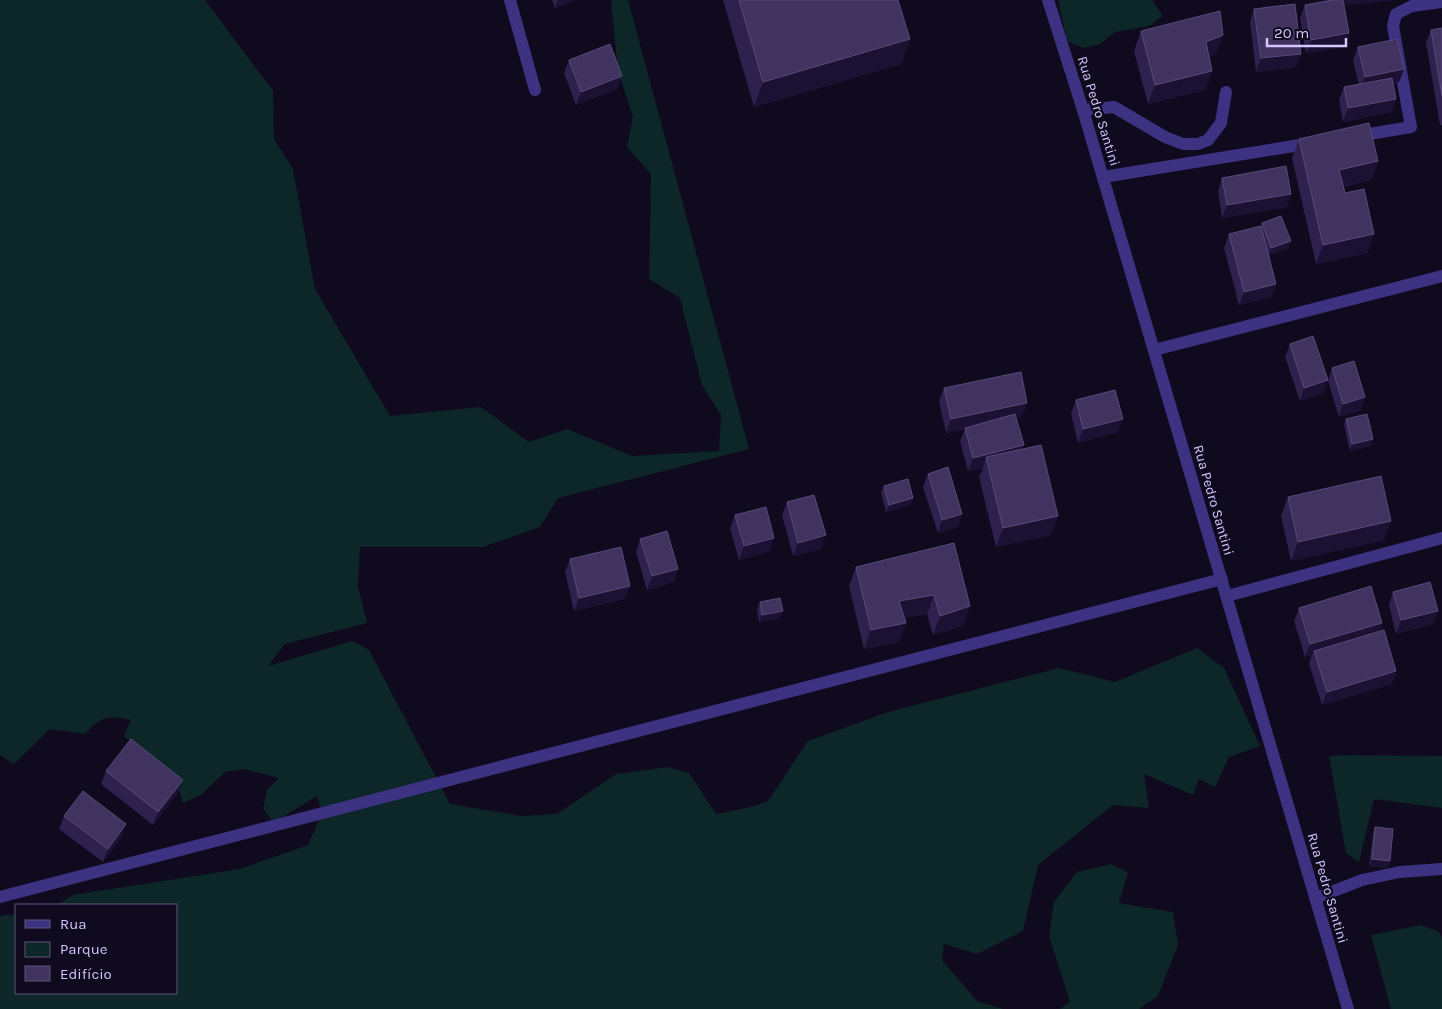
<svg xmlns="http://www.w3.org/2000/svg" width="1442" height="1009" font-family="Karla,sans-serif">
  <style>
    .green { fill: #0d2628 }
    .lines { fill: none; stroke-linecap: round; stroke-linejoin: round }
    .service { stroke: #3d3281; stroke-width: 12 }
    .minor { stroke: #3d3281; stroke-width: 12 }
    .wall { fill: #2e214d }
    .shaded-wall { fill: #1b1132 }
    .building { fill: #403360; stroke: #574a79 }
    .labels { text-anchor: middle; stroke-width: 4.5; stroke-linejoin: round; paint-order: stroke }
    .street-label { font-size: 14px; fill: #d4c7ff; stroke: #100a1e }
  </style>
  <rect width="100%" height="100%" fill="#100a1e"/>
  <!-- green -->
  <path class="green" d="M0,0H205L273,91L274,139L293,169L315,289L390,416L481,407L529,442L567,429L632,456L719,451L721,415L702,385L680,298L649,279L651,174L627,147L633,117L618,71L611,0H628L749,449L558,498L540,527L483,547H360L358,586L367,623L285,644L268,666L352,641L369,650L450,804L522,816L557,814L616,774L668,767L689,773L716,814L751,807L768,801L808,741L888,712L1059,668L1115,682L1197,648L1224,668L1260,746L1229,757L1215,787L1199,779L1193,795L1144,774L1149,808L1113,805L1038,865L1023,931L977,954L944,944L942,960L977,1001L1003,1009H0V916L16,914V993H176V905H57L73,895L240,869L308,845L322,812L317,796L273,823L263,808L267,790L279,778L244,769L225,772L201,795L183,803L178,786L124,736L131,720C108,715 101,716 85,734L50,729L14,764L0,755Z
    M1058,0H1152L1163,16L1149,26L1115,32L1100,44L1083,48L1067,41Z
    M1350,755L1442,756V808L1374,799L1359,862L1346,853L1329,756Z
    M1111,864L1128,872L1119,903L1173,912L1178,945L1158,996L1139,1009H1060L1070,1002L1049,936L1054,902L1077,872Z
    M1421,925L1438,931L1442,937V1009H1391L1371,935Z"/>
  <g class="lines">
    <!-- service -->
    <path class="service" d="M510,0L535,90
      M1083,110L1114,107L1165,137L1183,144H1198L1208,140L1221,123L1226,92
      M1227,596L1442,538
      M0,897L1222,579
      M1316,898L1362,880L1400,872L1442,869"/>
    <!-- minor -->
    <path class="minor" d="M1048,0L1083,110L1348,1009
      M1357,136L1411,127L1393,26L1396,14L1412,6L1442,2
      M1103,177L1312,143
      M1154,350L1442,276"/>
  </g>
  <!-- wall -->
  <path class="wall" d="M552,0H576L555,8Z
    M723,0H898L910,39L901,64L754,107Z
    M1329,0H1394L1344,5L1349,33L1344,47L1306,53L1300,18L1305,5Z
    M1254,9L1301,54L1296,67L1256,72L1250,22Z
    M1442,28V125H1440L1426,43L1431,30Z
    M1141,31L1216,54L1209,57L1212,71L1205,90L1148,104L1134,51Z
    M1358,47L1404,69L1399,82L1393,84L1392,112L1343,122L1339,100L1344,87L1359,85L1353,60Z
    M569,60L622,76L617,89L576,105L564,73Z
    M1299,139L1378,161L1371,180L1343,187L1345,193L1374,234L1367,253L1316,264L1292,158Z
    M1222,178L1291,194L1287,207L1222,218L1218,191Z
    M1262,223L1289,248L1269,255L1276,284L1271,297L1239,305L1224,248L1229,234L1261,226Z
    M1290,344L1323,393L1300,401L1285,357Z
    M1332,368L1361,410L1339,417L1328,381Z
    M944,388L1022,417L1016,418L1024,445L1022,449L1058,516L1051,535L996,547L979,477L983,468L968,471L960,441L965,429L946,433L939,401Z
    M1076,400L1118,432L1078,443L1071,413Z
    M1346,419L1371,446L1350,451L1344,425Z
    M928,474L958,527L938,533L923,487Z
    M884,486L913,498L910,505L886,512L881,492Z
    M1288,497L1391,521L1384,540L1291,561L1281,516Z
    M787,502L821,549L793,556L782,515Z
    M735,515L770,551L739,560L730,528Z
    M640,539L674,582L647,590L636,552Z
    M954,543L963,626L933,635L927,614L905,618L906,623L899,642L864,649L849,586L856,567Z
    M570,559L625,599L574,611L565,572Z
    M1393,592L1433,624L1396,634L1389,605Z
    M760,602L780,618L759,622L757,609Z
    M1299,608L1382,623L1379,631L1396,671L1392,684L1322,705L1309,664L1312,655L1305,657L1294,621Z
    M106,771L183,780L178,793L153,825L101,784Z
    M64,816L126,824L121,838L103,862L59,829Z
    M1375,827L1390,861L1387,868L1369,866L1373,834Z"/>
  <!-- shaded-wall -->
  <path class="shaded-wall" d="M558,0H576L555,8Z
    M1333,0H1394L1330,7Z
    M1349,33L1344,47L1306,53L1311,40Z
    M1223,35L1216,54L1199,61L1206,42Z
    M910,39L901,64L754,107L763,82Z
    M1301,54L1296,67L1256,72L1261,58Z
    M1404,69L1399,82L1360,91L1365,77Z
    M1212,71L1205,90L1148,104L1155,85Z
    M622,76L617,89L576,105L581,92Z
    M1396,99L1392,112L1343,122L1348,108Z
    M1378,161L1371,180L1332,189L1339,170Z
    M1291,194L1287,207L1222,218L1227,205Z
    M1374,234L1367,253L1316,264L1323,245Z
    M1291,241L1289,248L1269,255L1271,248Z
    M1276,284L1271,297L1239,305L1244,292Z
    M1328,380L1323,393L1300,401L1304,388Z
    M1365,397L1361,410L1339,417L1343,404Z
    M1027,403L1022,417L946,433L951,419Z
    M1123,419L1118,432L1078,443L1083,429Z
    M1373,439L1371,446L1350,451L1352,444Z
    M1024,445L1019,458L986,457L983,468L968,471L973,458Z
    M913,498L910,505L886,512L889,505Z
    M962,514L958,527L938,533L942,520Z
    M1058,516L1051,535L996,547L1003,528Z
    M1391,521L1384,540L1291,561L1298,542Z
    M826,535L821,549L793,556L798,543Z
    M774,538L770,551L739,560L744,546Z
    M678,569L674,582L647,590L652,576Z
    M630,586L625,599L574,611L579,598Z
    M934,595L927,614L892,620L899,601Z
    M970,606L963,626L933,635L940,616Z
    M783,611L780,618L759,622L762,615Z
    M1438,611L1433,624L1396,634L1401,620Z
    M906,623L899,642L864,649L871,630Z
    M1382,623L1377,636L1314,651L1312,655L1305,657L1310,644Z
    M1396,671L1392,684L1322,705L1327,692Z
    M183,780L178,793L153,825L158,812Z
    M126,824L121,838L103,862L108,849Z
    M1372,859L1390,861L1387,868L1369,866Z"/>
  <!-- building -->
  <path class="building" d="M739,0H898L910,39L763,82Z
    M1333,0H1343L1349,33L1311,40L1305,5Z
    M1295,4L1301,54L1261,58L1254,9Z
    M1220,11L1223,35L1206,42L1212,71L1155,85L1141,31Z
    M1442,28V96L1431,30Z
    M1397,39L1404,69L1365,77L1358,47Z
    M610,44L622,76L581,92L569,60Z
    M1392,78L1396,99L1348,108L1344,87Z
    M1369,123L1378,161L1339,170L1345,193L1364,189L1374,234L1323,245L1299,139Z
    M1286,166L1291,194L1227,205L1222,178Z
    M1281,216L1291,241L1271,248L1262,223Z
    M1261,226L1276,284L1244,292L1229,234Z
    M1313,336L1328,380L1304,388L1290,344Z
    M1354,361L1365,397L1343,404L1332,368Z
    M1021,372L1027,403L951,419L944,388Z
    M1115,390L1123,419L1083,429L1076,400Z
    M1015,414L1024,445L973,458L965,428Z
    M1367,414L1373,439L1352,444L1346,419Z
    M1041,445L1058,516L1003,528L986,457Z
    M948,467L962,514L942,520L928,474Z
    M1381,476L1391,521L1298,542L1288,497Z
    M908,479L913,498L889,505L884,486Z
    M814,495L826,535L798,543L787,502Z
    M766,507L774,538L744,546L735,515Z
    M667,531L678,569L652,576L640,539Z
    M954,543L970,606L940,616L934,595L899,601L906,623L871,630L856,567Z
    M621,547L630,586L579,598L570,559Z
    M1430,582L1438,611L1401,620L1393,592Z
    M1371,586L1382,623L1310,644L1299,608Z
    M780,598L783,611L762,615L760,602Z
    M1384,630L1396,671L1327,692L1314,651Z
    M131,739L183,780L158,812L106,771Z
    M83,791L126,824L108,849L64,816Z
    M1375,827L1393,829L1390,861L1372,859Z"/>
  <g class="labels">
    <!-- street labels -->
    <g class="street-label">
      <text transform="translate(1099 111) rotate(73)" y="5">Rua Pedro Santini</text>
      <text transform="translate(1214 500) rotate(74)" y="5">Rua Pedro Santini</text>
      <text transform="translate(1328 888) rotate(74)" y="5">Rua Pedro Santini</text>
    </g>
  </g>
  <!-- legend -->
  <rect x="15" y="904" width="162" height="90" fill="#100a1e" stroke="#5e5678"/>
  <rect x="25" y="920" width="25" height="8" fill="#3d3281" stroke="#5e5678"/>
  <text x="60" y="929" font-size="15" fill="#d4c7ff">Rua</text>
  <rect x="25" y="942" width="25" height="15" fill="#0d2628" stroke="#5e5678"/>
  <text x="60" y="954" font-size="15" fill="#d4c7ff">Parque</text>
  <rect x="25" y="966" width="25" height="15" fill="#403360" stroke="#5e5678"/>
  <text x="60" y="979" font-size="15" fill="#d4c7ff">Edifício</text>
  <!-- scale -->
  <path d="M1267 38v8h79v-8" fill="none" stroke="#d4c7ff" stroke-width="2.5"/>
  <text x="1274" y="38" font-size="15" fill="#d4c7ff" stroke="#100a1e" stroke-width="4" paint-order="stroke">20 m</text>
</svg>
